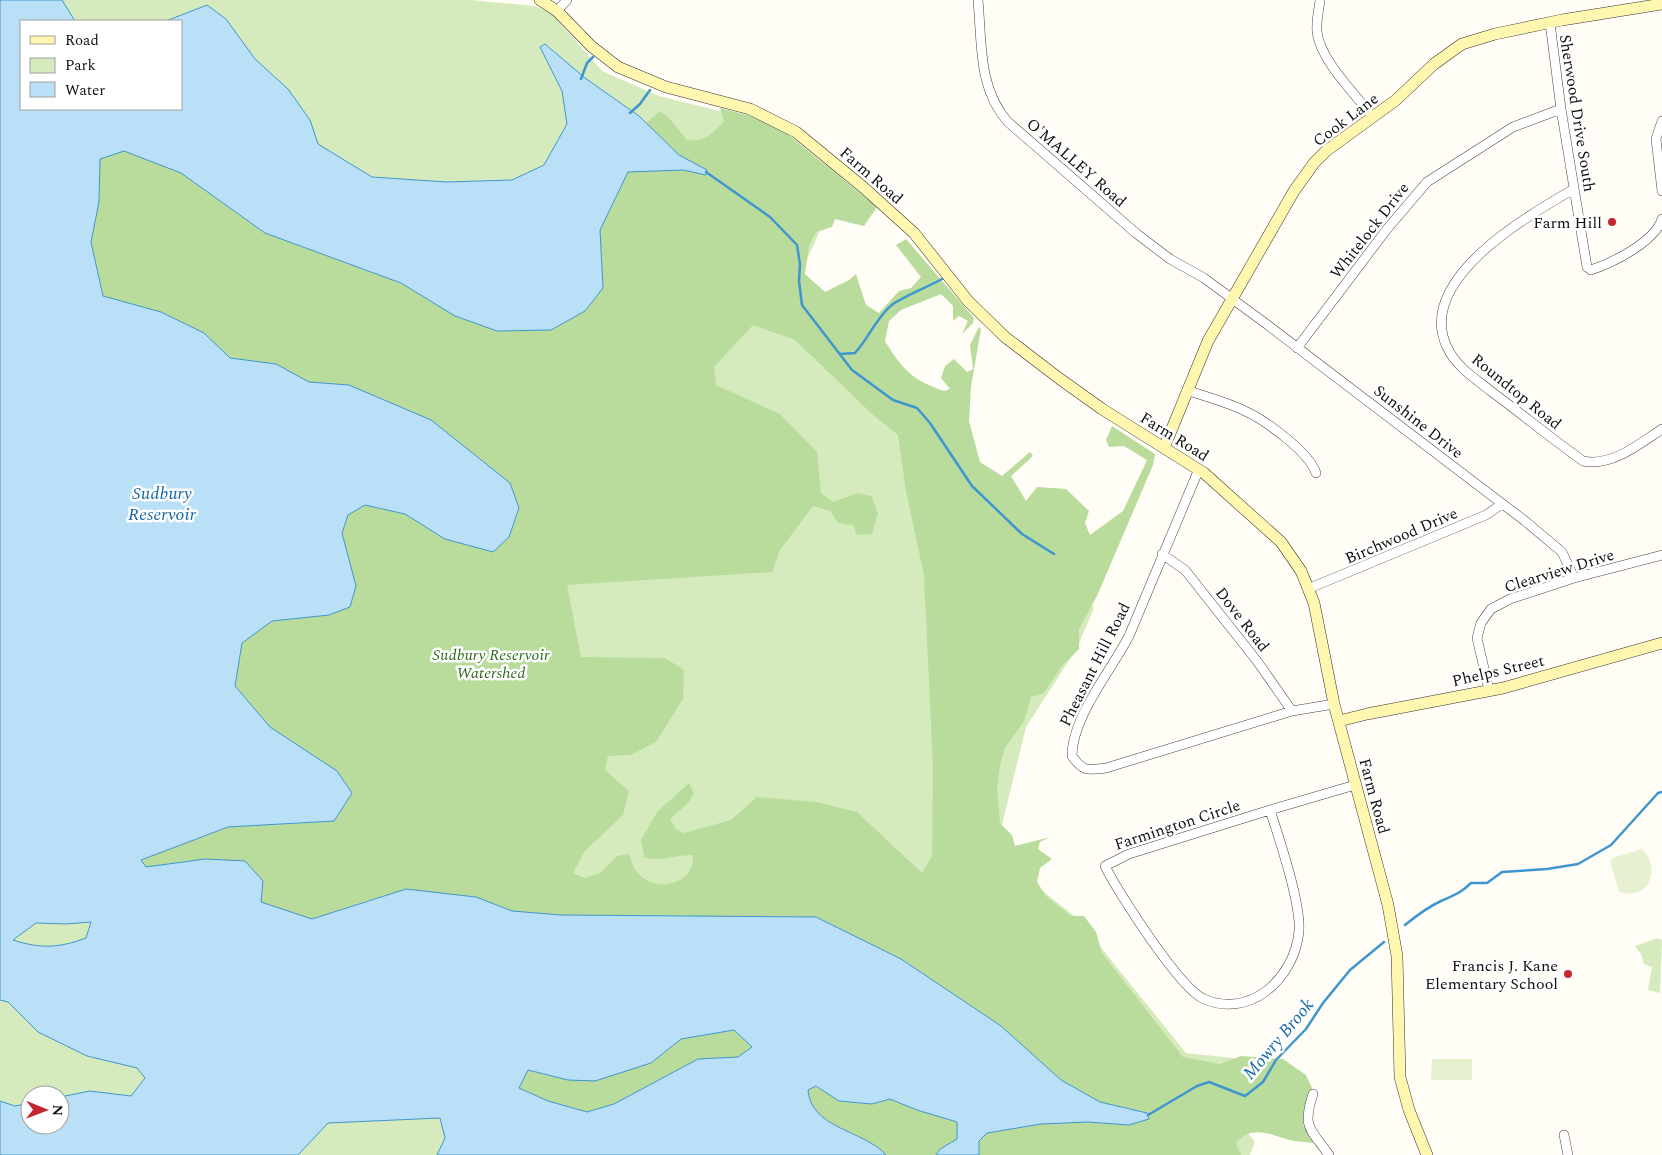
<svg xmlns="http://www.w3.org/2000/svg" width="1662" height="1155" font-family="Spectral,serif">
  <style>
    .green { fill: #d5ebbd; fill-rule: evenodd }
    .forest { fill: #b9dc9c; fill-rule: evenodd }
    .pitch { fill: #e6f2cf }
    .water { fill: #b9e0f7; stroke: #3f96cf; fill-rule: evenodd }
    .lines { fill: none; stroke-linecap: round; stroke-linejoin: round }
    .stream { stroke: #3f96cf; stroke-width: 2.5 }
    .street-casing { stroke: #444; stroke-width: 10 }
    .secondary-casing { stroke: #333; stroke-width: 12 }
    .street { stroke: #fff; stroke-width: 9 }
    .secondary { stroke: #fff6b0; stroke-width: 11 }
    .poi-dot { fill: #c4262e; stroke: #fff; stroke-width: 2 }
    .labels { text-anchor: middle; stroke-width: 5; stroke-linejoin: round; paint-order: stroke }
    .street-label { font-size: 16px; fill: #111; stroke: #fff }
    .poi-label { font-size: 16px; fill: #111; stroke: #fff; text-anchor: end }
    .park-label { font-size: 16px; font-style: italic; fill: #2f6b1f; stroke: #fff }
    .water-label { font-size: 18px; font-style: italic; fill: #1768a6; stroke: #fff }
  </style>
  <rect width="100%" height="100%" fill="#fffdf5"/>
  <!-- green -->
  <path class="green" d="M0,0H470L535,6L552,14L602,71L659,96L752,119L833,169L843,179L800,275L905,390L1094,608L1077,648L1026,727L995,853L1078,919L1186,1053L1279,1063L1236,1119L1255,1142L1250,1155H0ZM21,21H181V109H21ZM30,1095H60V1125H30Z
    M1658,938L1662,940L1660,993L1648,990L1652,967L1644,964L1641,954L1635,946Z"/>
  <!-- forest -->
  <path class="forest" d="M720,108L758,118L785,132L877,207L864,226L835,219L832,227L816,232L809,246L805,274L825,292L849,280L856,274L866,305L879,313L899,291L911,288L921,277L896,245L906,239L974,318L973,323L962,334L968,321L959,316L953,321V306L941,294L901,310L889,321L885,341C902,369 912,380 944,391L950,389L941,378L945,366L954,359L967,372L973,369L970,345L979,327L981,329L971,387L969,421L980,462L1002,476L1030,452L1033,456L1011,476L1026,501L1037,487L1066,489L1089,511L1085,523L1090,535L1123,511L1147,460L1124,446L1109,447L1106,440L1112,426L1155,454L1153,465L1097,596L1079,629V649L1061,667L1044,693L1031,697L1024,721L1005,748L1000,765L997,788L1000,823L1012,835L1015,846L1050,837L1040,842L1038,849L1052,859L1040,868L1037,882L1046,896L1071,916H1084L1096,932L1102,953L1183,1057L1220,1064L1241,1056L1283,1059L1306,1075L1312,1088L1305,1110L1303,1125L1315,1138L1313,1143C1307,1142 1300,1142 1294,1141C1273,1136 1253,1123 1236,1143L1241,1155H979V1141L987,1133L1041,1124L1088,1122L1108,1124L1147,1113L1100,1102L1061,1080L1001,1026L901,959L816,917L561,915L512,911L476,897L368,900L312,919L260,902L205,859L146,867L141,860L228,827L334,821L352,793L337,771L270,727L235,686L242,643L272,621L329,615L355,586L342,533L348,515L365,505L405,514L445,539L349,385L309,382L276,364L230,358L204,333L161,312L103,296L91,242L99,202L100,159L124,151L181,172L265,233L401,283L455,316L603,288L600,230L628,172L683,170L706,175V170L679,155L646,123L660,111L669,118L687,140C704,142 713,134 724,121ZM753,325L795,340L872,414L898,435L906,491L924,575L933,767L932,856L922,873L857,812L816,802L757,797L731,820L684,833L676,829L670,819L689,802L694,793L689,783L657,812L641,840L644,857C659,862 676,855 693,855C696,885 654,894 637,872C633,868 631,860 629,854L617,856L600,873L585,878L573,873L584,852L623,815L629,791L605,770L608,756L631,755L656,742L683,699L684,670L665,658L581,657L567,585L772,572L780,550L813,506L830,511L838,523L853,525L857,535L872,534L878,513L871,496L858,493L833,502L821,493L817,452L780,414L716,385L714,367Z
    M734,1030L752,1047L738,1057L698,1059L614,1104L587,1112L548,1101L519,1088L527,1070L568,1080L651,1063L681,1039Z
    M816,1086L839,1101L872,1104L890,1099L917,1110L957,1122V1139L940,1149L936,1155H886C864,1130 812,1129 808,1090Z"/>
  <!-- pitch -->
  <path class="pitch" d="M1642,849C1662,868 1649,902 1619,892L1610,861L1615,857Z
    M1432,1059H1472V1080H1431Z"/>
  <!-- water -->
  <path class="water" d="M0,0H62L75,21H82H21V109H181V21H166L207,5L226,19L255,59L288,89L310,120L318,144L372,177L447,182L512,180L544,165L567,124L562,91L540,47L545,44L585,78L639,116L679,155L707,170L706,175L683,170L628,172L600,230L603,288L585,311L551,330L497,331L455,316L401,283L265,233L181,173L124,151L100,159L99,202L91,242L103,296L161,312L204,333L230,358L276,364L309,382L349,385L431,420L510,483L519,508L509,537L493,552L445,539L405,514L365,505L348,515L342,533L356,586L350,607L329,615L272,621L242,643L235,686L270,727L337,771L352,793L334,821L228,827L141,860L146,867L205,859L245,861L263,881L261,902L312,919L406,889L476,897L512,911L561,915L816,917L901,959L1001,1026L1061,1080L1100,1102L1147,1113L1149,1119L1129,1125L1088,1122L1041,1124L987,1133L979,1141V1155H936L940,1149L957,1139V1122L917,1110L890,1099L872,1104L839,1101L816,1086L808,1090C811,1129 864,1130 886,1155H437L445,1138L440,1118L328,1123L298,1155H0V1101L15,1106L30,1103V1125H60V1097L90,1091L131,1096L145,1078L137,1068L87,1056L38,1032L8,1002L0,1000ZM91,922L86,938C59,948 41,949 13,940L36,923L66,924ZM734,1030L752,1047L738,1057L698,1059L614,1104L587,1112L548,1101L519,1088L528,1070L568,1080L595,1081L651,1063L681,1039Z"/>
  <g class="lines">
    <!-- stream -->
    <path class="stream" d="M581,79L587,63L593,57
      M630,113L640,104L650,90
      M706,172L770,217L797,245L800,264L799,281L802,305L852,370L893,400L917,408L930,423L972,486L1022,534L1054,554
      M840,354L855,353C868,339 878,315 893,304C908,294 926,288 942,279
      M1405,925C1416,916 1428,907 1441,901C1454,895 1461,893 1471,883H1487L1502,872L1547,869L1578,864L1611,845L1658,793L1662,792
      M1148,1115L1197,1086L1209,1082L1245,1096L1263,1082L1276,1060L1306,1029L1323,1003L1350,970L1384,942"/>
    <!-- street casing -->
    <g class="street-casing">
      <path id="street" d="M978,0C982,42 978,89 1008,122L1137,234L1170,259L1204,278L1265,323L1525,521L1562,552L1574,578
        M1320,0C1319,10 1316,21 1317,31C1319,59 1356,95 1373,117
        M557,11L567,0
        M1550,23L1561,109L1587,267L1591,270C1612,263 1655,242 1662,219
        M1662,121L1656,139L1662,191
        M1574,189C1528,215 1415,280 1447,347C1456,367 1476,379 1492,392C1523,415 1552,439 1583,461C1612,467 1639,444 1662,429
        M1297,348L1387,229L1427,182L1513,127L1561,109
        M1187,390C1206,397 1227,402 1245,411C1265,420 1309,452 1316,473
        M1199,469L1129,636C1111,671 1072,717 1072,756C1083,772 1088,770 1106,768L1292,711L1334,704
        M1162,554L1185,570L1257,661L1292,711
        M1310,588L1486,515L1502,504
        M1489,690L1477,638L1481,623L1491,609L1510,599L1574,578L1662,555
        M1270,810L1129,854L1105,866C1117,891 1180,989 1204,999C1225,1008 1247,1005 1265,992C1284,978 1297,955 1299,931C1301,903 1279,838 1270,810L1355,785
        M1313,1094C1302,1128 1310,1128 1329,1155
        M1564,1135L1568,1155"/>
    </g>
    <!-- secondary casing -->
    <g class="secondary-casing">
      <path id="secondary" d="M540,0L557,11L591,46L618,67L666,87L750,109L796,132L863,187L914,233L968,301L1005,337L1060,379L1102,409L1204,473L1281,542L1301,571L1314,603L1334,704L1388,905L1397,956L1400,1077L1409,1110L1427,1155
        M1164,448L1208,341L1294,191L1314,163L1326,151L1396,100L1434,64L1462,44L1495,34L1562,20L1662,4
        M1339,721L1367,714L1503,688L1662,643"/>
    </g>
    <!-- street -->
    <use href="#street" class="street"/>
    <!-- secondary -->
    <use href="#secondary" class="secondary"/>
  </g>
  <!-- markers -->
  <g class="poi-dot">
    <circle cx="1612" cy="222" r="5"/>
    <circle cx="1568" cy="974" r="5"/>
  </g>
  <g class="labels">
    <!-- street labels -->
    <g class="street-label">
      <text transform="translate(1578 113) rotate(81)" y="6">Sherwood Drive South</text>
      <text transform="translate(1345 119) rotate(-37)" y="6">Cook Lane</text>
      <text transform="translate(1077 162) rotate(41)" y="6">O'MALLEY Road</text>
      <text transform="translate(872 175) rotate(41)" y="6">Farm Road</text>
      <text transform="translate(1369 230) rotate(-52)" y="6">Whitelock Drive</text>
      <text transform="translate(1517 391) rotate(39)" y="6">Roundtop Road</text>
      <text transform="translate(1419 421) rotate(38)" y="6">Sunshine Drive</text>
      <text transform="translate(1175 436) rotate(32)" y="6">Farm Road</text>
      <text transform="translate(1401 535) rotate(-23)" y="6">Birchwood Drive</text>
      <text transform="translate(1559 570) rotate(-17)" y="6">Clearview Drive</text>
      <text transform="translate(1243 619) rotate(52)" y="6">Dove Road</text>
      <text transform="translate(1094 664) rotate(-63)" y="6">Pheasant Hill Road</text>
      <text transform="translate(1498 670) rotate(-13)" y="6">Phelps Street</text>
      <text transform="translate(1375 796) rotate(75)" y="6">Farm Road</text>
      <text transform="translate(1177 824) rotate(-18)" y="6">Farmington Circle</text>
    </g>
    <!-- poi labels -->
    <g class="poi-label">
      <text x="1602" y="228">Farm Hill</text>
      <text x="1558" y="971">Francis J. Kane<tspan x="1558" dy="18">Elementary School</tspan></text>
    </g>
    <!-- park labels -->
    <g class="park-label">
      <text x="491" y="660">Sudbury Reservoir<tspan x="491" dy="18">Watershed</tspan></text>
    </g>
    <!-- water labels -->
    <g class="water-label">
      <text x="162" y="499">Sudbury<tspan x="162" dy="21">Reservoir</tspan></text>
      <text transform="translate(1278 1039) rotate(-50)" y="6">Mowry Brook</text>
    </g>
  </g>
  <!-- legend -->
  <rect x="20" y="20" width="162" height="90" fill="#ffffff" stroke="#a0a0a0"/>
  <rect x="30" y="36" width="25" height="8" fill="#fff6b0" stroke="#a0a0a0"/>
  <text x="65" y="45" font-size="15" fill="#111111">Road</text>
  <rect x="30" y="58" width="25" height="15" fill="#d5ebbd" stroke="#a0a0a0"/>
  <text x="65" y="70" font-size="15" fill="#111111">Park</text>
  <rect x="30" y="82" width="25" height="15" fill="#b9e0f7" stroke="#a0a0a0"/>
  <text x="65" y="95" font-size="15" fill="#111111">Water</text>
  <!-- north arrow -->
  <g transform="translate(45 1110) rotate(91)"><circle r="24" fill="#ffffff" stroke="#a0a0a0"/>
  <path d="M0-4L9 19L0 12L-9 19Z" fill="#c4262e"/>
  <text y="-8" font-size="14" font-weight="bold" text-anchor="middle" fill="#111111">N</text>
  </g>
</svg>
